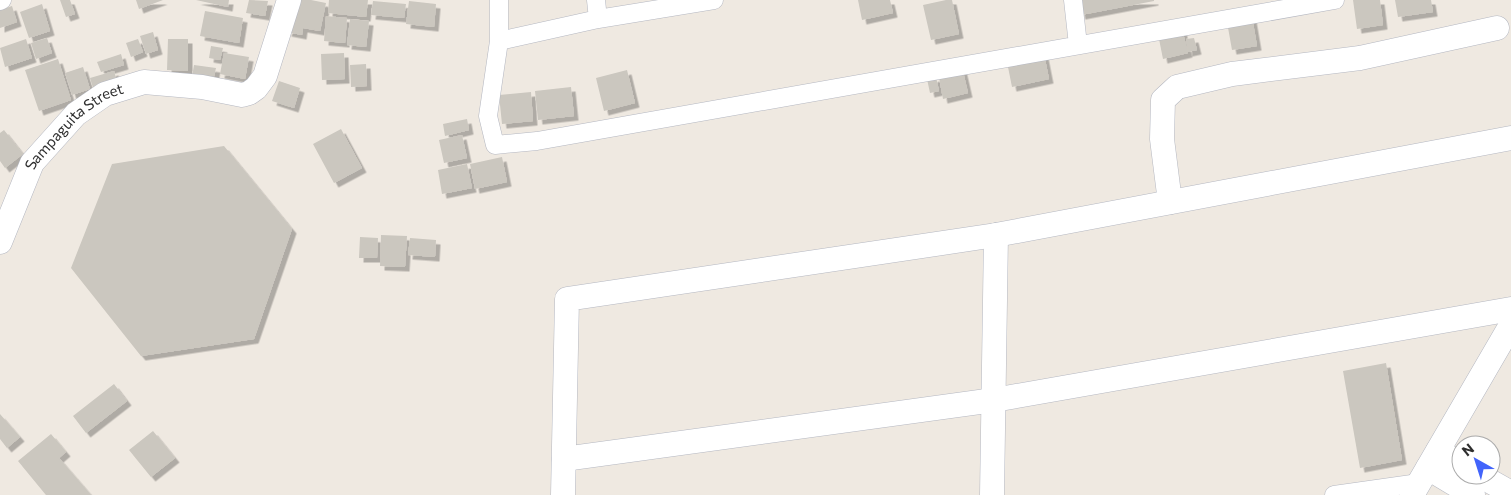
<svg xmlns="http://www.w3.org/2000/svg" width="1511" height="495" font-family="Commissioner,sans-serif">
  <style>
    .building { fill: #cbc7bf; filter: url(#shadow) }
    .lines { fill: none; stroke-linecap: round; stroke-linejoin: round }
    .street-casing { stroke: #b4b7c1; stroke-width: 19 }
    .secondary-casing { stroke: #b4b7c1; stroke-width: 25 }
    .street { stroke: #fff; stroke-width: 18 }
    .secondary { stroke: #fff; stroke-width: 24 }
    .labels { text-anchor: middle; stroke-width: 4.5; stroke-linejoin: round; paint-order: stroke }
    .street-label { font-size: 15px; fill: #2e2e2e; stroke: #fff }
  </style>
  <defs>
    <filter id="shadow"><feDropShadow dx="4.5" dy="4.5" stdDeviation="0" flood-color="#0004"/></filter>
  </defs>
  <rect width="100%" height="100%" fill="#efe9e1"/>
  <!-- building -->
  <path class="building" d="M60,0H70L75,14L66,17Z
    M136,0H163L139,9Z
    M196,0H229L228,7Z
    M249,0L268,1L265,16L246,13Z
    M298,0H311L326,3L320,31L303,28L302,35L287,32Z
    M329,0H368L366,17L328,13Z
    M858,0H890L893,13L862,20Z
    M946,0H952L959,34L931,40L923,5Z
    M1078,0H1154V1L1081,15Z
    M1353,0H1380L1383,25L1357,29Z
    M1395,0H1431L1433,12L1398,17Z
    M373,1L406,4L404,18L371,15Z
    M409,1L436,4L434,27L406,24Z
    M42,4L50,31L29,38L20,12Z
    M12,6L17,22L0,28V10Z
    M205,11L243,18L239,43L200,36Z
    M326,16L347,18L345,43L324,41Z
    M1252,17L1257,46L1232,50L1227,22Z
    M350,19L369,21L366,47L347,45Z
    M1182,29L1188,53L1163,59L1158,34Z
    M153,32L158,50L146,54L140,36Z
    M47,38L52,53L36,59L31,43Z
    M1194,38L1197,50L1188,52L1186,39Z
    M26,39L32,58L5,67L0,48Z
    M138,39L143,52L131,57L126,43Z
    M168,39H188V71L167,70Z
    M211,46L223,48L220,60L209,58Z
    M224,53L249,57L245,79L220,74Z
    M344,53L345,79L322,80L321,54Z
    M121,54L124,65L101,72L97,62Z
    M1044,54L1049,79L1012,87L1007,62Z
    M58,59L71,100L39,111L25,70Z
    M366,64L367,86L351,87L350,65Z
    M194,65L216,68L213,81L192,77Z
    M83,67L90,89L72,95L65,73Z
    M962,67L968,93L943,99L938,72Z
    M627,70L635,103L604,111L596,78Z
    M114,71L118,85L94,91L90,78Z
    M936,77L939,91L930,93L927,79Z
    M279,81L300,88L294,108L272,101Z
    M571,87L574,116L538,120L535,91Z
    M531,92L533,121L502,124L499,95Z
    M467,119L469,130L445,136L443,124Z
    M341,129L362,168L334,183L313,144Z
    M4,130L23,154L5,168L0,161V133Z
    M462,135L467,158L444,163L439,140Z
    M224,146L292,229L254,339L141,356L71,268L112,164Z
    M502,157L507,182L475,189L470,164Z
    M467,164L472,188L442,194L438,170Z
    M381,235L407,236L405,267L380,266Z
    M360,237L378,238L377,258H359Z
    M410,238L436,240L435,257L408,255Z
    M1386,363L1402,460L1360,468L1343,371Z
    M114,384L127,401L86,433L73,416Z
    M0,414L20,437L7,448L0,439Z
    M153,431L175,458L151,477L129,450Z
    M51,434L66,452L59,458L91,495H46L18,461Z"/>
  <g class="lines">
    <!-- street casing -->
    <g class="street-casing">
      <path id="street" d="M499,0V41L488,116L495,145L537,141L1335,0
        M596,0L598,19
        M1073,0L1078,45
        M0,1L2,0
        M499,41L598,19L714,0
        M1334,495L1419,483"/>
    </g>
    <!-- secondary casing -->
    <g class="secondary-casing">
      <g id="secondary">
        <path d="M1170,202L1162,139L1163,100L1177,87L1232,74L1360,58L1497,28"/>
        <path id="s1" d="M0,242L32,163L76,114L105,94L144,82L202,87L242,95L249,93L256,88L265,76L289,0"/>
        <path d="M1438,451L1461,464"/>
        <path d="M564,459L994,400L1511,309"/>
        <path d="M1428,468L1473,495"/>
        <path d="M1479,475L1511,493"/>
        <path d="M563,495L567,299L996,235L1511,138"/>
        <path d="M992,495L996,235"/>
        <path d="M1412,495L1511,325"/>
      </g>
    </g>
    <!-- street -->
    <use href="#street" class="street"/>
    <!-- secondary -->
    <use href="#secondary" class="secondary"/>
  </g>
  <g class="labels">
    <!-- street labels -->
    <g class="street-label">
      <text dy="5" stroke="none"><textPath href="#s1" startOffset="142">Sampaguita Street</textPath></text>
    </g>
  </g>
  <!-- north arrow -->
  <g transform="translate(1476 460) rotate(321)"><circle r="24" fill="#ffffff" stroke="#ababab"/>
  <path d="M0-4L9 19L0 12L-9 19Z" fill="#4264fb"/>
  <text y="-8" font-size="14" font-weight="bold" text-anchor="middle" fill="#2e2e2e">N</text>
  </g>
</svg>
